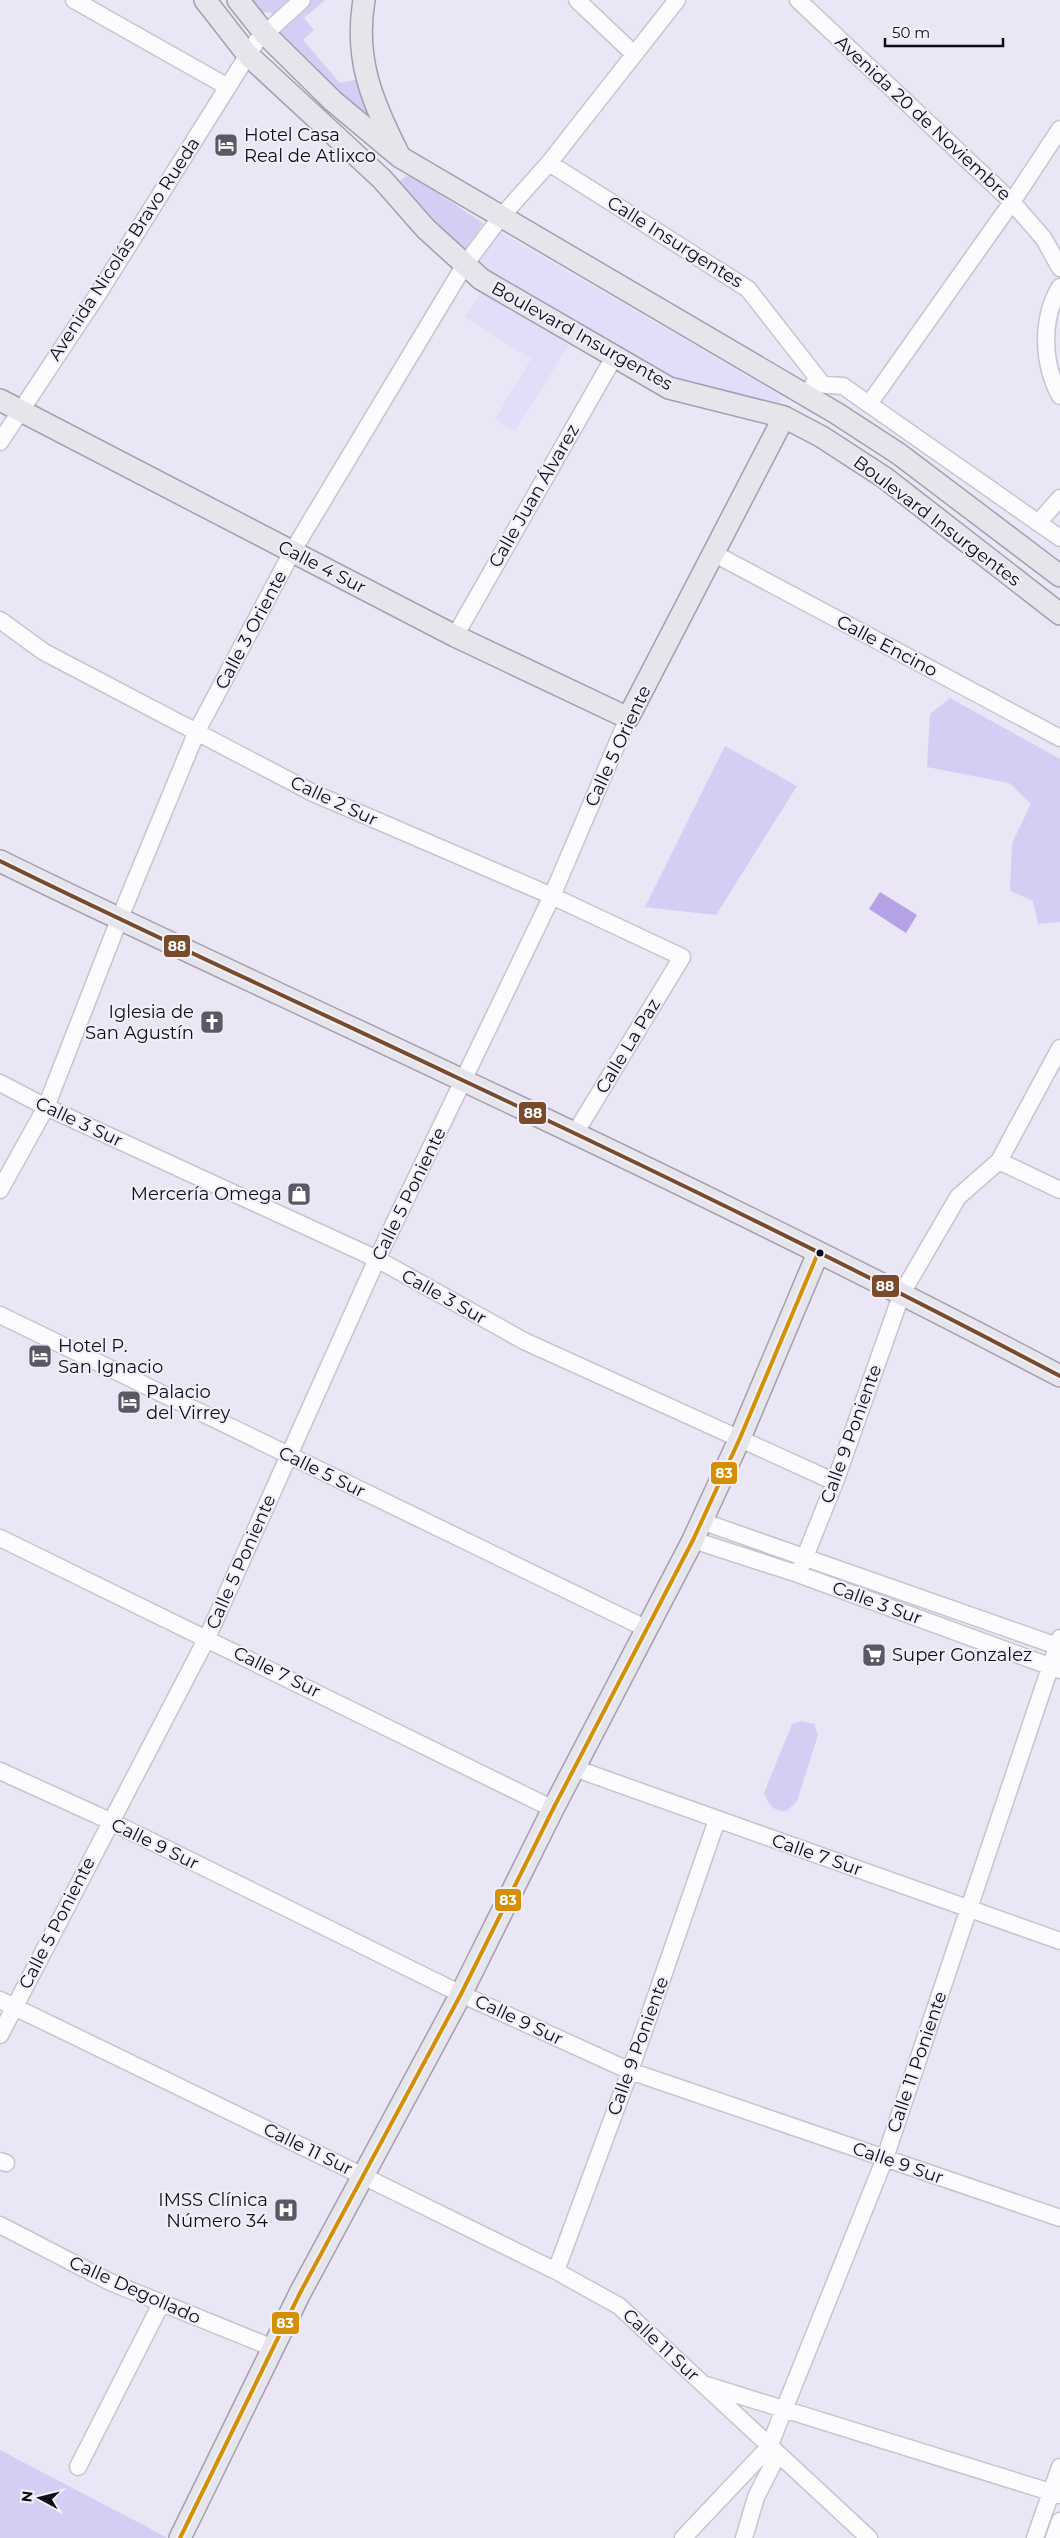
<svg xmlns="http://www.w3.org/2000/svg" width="1060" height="2538" font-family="Montserrat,sans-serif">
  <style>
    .built { fill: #e3ddfa }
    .green { fill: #d6cdf4 }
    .water { fill: #b4a2e4 }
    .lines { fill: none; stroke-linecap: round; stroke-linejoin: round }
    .minor-casing { stroke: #c7c4d1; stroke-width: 19 }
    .major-casing { stroke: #a39faf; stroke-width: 24 }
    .minor { stroke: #fcfbfe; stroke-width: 16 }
    .major { stroke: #e7e5ec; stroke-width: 21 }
    .bus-1-casing { stroke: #f2effd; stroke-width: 8 }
    .bus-2-casing { stroke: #f2effd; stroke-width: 8 }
    .bus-1 { stroke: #7a4b2a; stroke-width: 4 }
    .bus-2 { stroke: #d48f03; stroke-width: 4 }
    .bus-dot { fill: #0e0c17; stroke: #f2effd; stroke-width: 2 }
    .labels { text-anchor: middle; stroke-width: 4; stroke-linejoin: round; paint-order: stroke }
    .street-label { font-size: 18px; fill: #0e0c17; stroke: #f2effd }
    .poi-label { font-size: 18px; fill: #0e0c17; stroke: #f2effd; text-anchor: start }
    .line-badge { stroke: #f2effd; stroke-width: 2 }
    .badge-label { font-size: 14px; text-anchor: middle; font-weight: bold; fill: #fff }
  </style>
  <rect width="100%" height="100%" fill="#eae6f5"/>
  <!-- built -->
  <path class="built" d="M500,232L780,395L782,399L777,408L671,380L478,265Z
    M482,290L569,345L515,431L495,419L531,359L465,317Z"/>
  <!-- green -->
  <path class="green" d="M251,0H325L304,18L314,30L303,40L340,83L356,80L370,106L371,116L362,115L278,32L280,24L270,12L261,13Z
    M406,176H412L483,223L466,250L460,249L401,188L399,182Z
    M950,698L1060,759V922L1038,924L1033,901L1010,891L1012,843L1031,804L1009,783L927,767L930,714Z
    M725,746L797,786L716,915L645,907Z
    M801,1721L814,1724L818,1735L797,1801L787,1811C772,1811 770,1806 764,1793L792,1724Z
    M0,2450L168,2538H0Z"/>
  <!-- water -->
  <path class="water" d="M880,892L917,915L906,933L869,909Z"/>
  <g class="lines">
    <!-- minor casing -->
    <g class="minor-casing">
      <path id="minor" d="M74,0L228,87
        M577,0L634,54
        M798,0L1012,202L1044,239L1060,268
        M549,163L748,289L823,385
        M1060,287C1041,318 1042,363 1060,396
        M813,384L843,386L1060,538
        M869,404L1012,202L1060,129
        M0,442L98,294L256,42L302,0
        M1038,523L1060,498
        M715,554L1060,738
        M0,620L44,652L313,793L552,896L682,957L574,1135
        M455,636L614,357
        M0,1083L46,1107L377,1259L524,1341L835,1482
        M999,1161L1060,1190
        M0,1190L46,1107L119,920L197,731L292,552L464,266L500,218L549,163L677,0
        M0,1315L645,1628
        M701,1521L1060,1647
        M0,1538L553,1809
        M693,1540L798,1574L1060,1670
        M798,1574L835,1482L902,1293L958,1197L999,1161L1060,1048
        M574,1768L1060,1941
        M0,1771L110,1821L461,1994L630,2071L1060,2218
        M0,2000L363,2176L556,2271L619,2306L869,2538
        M0,2035L207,1638L377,1259L552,896L628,718
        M0,2161L6,2163
        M0,2225L110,2282L273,2348
        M556,2271L630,2071L717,1820
        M706,2385L1060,2495
        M78,2467L161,2304
        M683,2538L769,2447L885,2158L1060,1638
        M744,2538L756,2497L778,2454
        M1035,2538L1060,2467
        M1054,2538L1060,2521"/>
    </g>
    <!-- major casing -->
    <g class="major-casing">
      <path id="major" d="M205,0L248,55L382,179L426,229L481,279L669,388L784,417L822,437L885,478L1060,614
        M238,0L265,34L333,101L400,157L836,413L899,454L1060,576
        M364,0C354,59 372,101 398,153
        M0,400L455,636L628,718L784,417
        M0,861C152,936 307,1006 460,1079C662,1174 863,1272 1060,1376
        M180,2538L300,2293L461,1994L553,1809L693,1540L740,1438L818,1253"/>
    </g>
    <!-- minor -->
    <use href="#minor" class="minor"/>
    <!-- major -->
    <use href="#major" class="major"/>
    <!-- bus-1 casing -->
    <g class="bus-1-casing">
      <path id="bus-1" d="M0,861C152,936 307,1006 460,1079C662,1174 863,1272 1060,1376"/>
    </g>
    <!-- bus-2 casing -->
    <g class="bus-2-casing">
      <path id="bus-2" d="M180,2538L300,2293L461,1994L553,1809L693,1540L740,1438L818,1253"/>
    </g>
    <!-- bus-1 -->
    <use href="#bus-1" class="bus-1"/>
    <!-- bus-2 -->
    <use href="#bus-2" class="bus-2"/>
  </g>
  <!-- icons -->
  <defs>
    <g id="hotel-square" transform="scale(1.25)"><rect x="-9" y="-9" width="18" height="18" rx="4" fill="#5b5865" stroke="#f2effd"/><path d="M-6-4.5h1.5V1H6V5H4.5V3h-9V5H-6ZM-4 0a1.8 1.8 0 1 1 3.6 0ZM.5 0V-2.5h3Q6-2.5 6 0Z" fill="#fff"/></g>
    <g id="church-square" transform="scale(1.25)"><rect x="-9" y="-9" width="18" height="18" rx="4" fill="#5b5865" stroke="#f2effd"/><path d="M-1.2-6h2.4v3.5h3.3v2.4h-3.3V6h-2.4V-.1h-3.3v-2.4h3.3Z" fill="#fff"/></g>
    <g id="shop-square" transform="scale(1.25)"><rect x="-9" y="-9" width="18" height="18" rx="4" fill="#5b5865" stroke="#f2effd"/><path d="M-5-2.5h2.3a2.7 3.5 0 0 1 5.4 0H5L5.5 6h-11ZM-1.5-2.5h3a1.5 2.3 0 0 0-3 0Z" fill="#fff"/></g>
    <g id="supermarket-square" transform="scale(1.25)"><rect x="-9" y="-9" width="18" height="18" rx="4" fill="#5b5865" stroke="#f2effd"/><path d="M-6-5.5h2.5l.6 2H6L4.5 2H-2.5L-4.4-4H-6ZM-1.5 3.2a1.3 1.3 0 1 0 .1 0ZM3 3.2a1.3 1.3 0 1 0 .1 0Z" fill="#fff"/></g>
    <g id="hospital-square" transform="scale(1.25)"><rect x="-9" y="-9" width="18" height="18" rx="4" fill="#5b5865" stroke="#f2effd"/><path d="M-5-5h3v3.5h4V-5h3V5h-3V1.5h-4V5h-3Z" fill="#fff"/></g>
  </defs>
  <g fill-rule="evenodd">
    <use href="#hotel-square" x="226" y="145"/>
    <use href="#church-square" x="212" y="1022"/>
    <use href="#shop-square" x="299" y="1194"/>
    <use href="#hotel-square" x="40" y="1356"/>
    <use href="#hotel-square" x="129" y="1402"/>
    <use href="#supermarket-square" x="874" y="1655"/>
    <use href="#hospital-square" x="286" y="2210"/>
  </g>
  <!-- markers -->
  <circle class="bus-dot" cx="820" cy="1253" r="4.5"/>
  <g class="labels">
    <!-- street labels -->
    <g class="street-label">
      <text transform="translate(923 118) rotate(43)" y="6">Avenida 20 de Noviembre</text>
      <text transform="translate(675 242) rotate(32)" y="6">Calle Insurgentes</text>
      <text transform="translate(124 249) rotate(-57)" y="6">Avenida Nicolás Bravo Rueda</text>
      <text transform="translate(582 336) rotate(29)" y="6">Boulevard Insurgentes</text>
      <text transform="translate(534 496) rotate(-60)" y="6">Calle Juan Álvarez</text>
      <text transform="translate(937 521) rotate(37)" y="6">Boulevard Insurgentes</text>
      <text transform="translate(322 567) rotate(27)" y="6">Calle 4 Sur</text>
      <text transform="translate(251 630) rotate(-62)" y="6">Calle 3 Oriente</text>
      <text transform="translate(887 646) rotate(28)" y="6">Calle Encino</text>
      <text transform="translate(618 746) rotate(-65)" y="6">Calle 5 Oriente</text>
      <text transform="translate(334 801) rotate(25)" y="6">Calle 2 Sur</text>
      <text transform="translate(628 1046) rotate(-59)" y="6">Calle La Paz</text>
      <text transform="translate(79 1122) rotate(25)" y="6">Calle 3 Sur</text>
      <text transform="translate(409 1194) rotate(-64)" y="6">Calle 5 Poniente</text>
      <text transform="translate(444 1297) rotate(29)" y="6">Calle 3 Sur</text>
      <text transform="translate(851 1434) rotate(-70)" y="6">Calle 9 Poniente</text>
      <text transform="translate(322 1472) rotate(26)" y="6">Calle 5 Sur</text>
      <text transform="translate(241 1562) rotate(-66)" y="6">Calle 5 Poniente</text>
      <text transform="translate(877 1603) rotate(20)" y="6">Calle 3 Sur</text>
      <text transform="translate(277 1672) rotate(26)" y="6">Calle 7 Sur</text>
      <text transform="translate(155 1844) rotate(26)" y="6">Calle 9 Sur</text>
      <text transform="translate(817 1855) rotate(19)" y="6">Calle 7 Sur</text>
      <text transform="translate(57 1923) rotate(-63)" y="6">Calle 5 Poniente</text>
      <text transform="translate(519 2020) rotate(25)" y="6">Calle 9 Sur</text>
      <text transform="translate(638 2046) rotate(-70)" y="6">Calle 9 Poniente</text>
      <text transform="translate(917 2062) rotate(-71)" y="6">Calle 11 Poniente</text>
      <text transform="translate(308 2149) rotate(26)" y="6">Calle 11 Sur</text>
      <text transform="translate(898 2163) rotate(19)" y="6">Calle 9 Sur</text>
      <text transform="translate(135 2290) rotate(24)" y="6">Calle Degollado</text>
      <text transform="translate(661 2345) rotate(43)" y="6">Calle 11 Sur</text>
    </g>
    <!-- poi labels -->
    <g class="poi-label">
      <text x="244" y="141">Hotel Casa<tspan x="244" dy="21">Real de Atlixco</tspan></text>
      <text x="194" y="1018" text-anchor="end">Iglesia de<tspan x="194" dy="21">San Agustín</tspan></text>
      <text x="282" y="1200" text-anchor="end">Mercería Omega</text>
      <text x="58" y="1352">Hotel P.<tspan x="58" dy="21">San Ignacio</tspan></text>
      <text x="146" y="1398">Palacio<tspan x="146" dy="21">del Virrey</tspan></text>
      <text x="892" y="1661">Super Gonzalez</text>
      <text x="268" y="2206" text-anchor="end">IMSS Clínica<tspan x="268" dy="21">Número 34</tspan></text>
    </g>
  </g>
  <g class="line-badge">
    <rect x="163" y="934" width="28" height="24" rx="5" fill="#7a4b2a"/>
    <rect x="518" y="1101" width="29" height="24" rx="5" fill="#7a4b2a"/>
    <rect x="871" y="1274" width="29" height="24" rx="5" fill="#7a4b2a"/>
    <rect x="710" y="1461" width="28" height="24" rx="5" fill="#d48f03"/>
    <rect x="494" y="1888" width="28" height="24" rx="5" fill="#d48f03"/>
    <rect x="271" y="2311" width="29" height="24" rx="5" fill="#d48f03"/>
  </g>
  <g class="badge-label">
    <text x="177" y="951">88</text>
    <text x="533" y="1118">88</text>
    <text x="885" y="1291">88</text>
    <text x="724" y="1478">83</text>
    <text x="508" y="1905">83</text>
    <text x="285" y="2328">83</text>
  </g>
  <!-- north arrow -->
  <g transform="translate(40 2498) rotate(277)" stroke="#f2effd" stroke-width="4" paint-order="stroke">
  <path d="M0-4L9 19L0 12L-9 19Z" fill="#0e0c17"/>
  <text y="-8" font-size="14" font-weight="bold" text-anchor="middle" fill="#0e0c17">N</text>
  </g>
  <!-- scale -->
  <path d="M885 38v8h118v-8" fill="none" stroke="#0e0c17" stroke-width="2.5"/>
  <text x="892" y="38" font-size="15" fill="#0e0c17" stroke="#f2effd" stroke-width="4" paint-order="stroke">50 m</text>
</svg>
